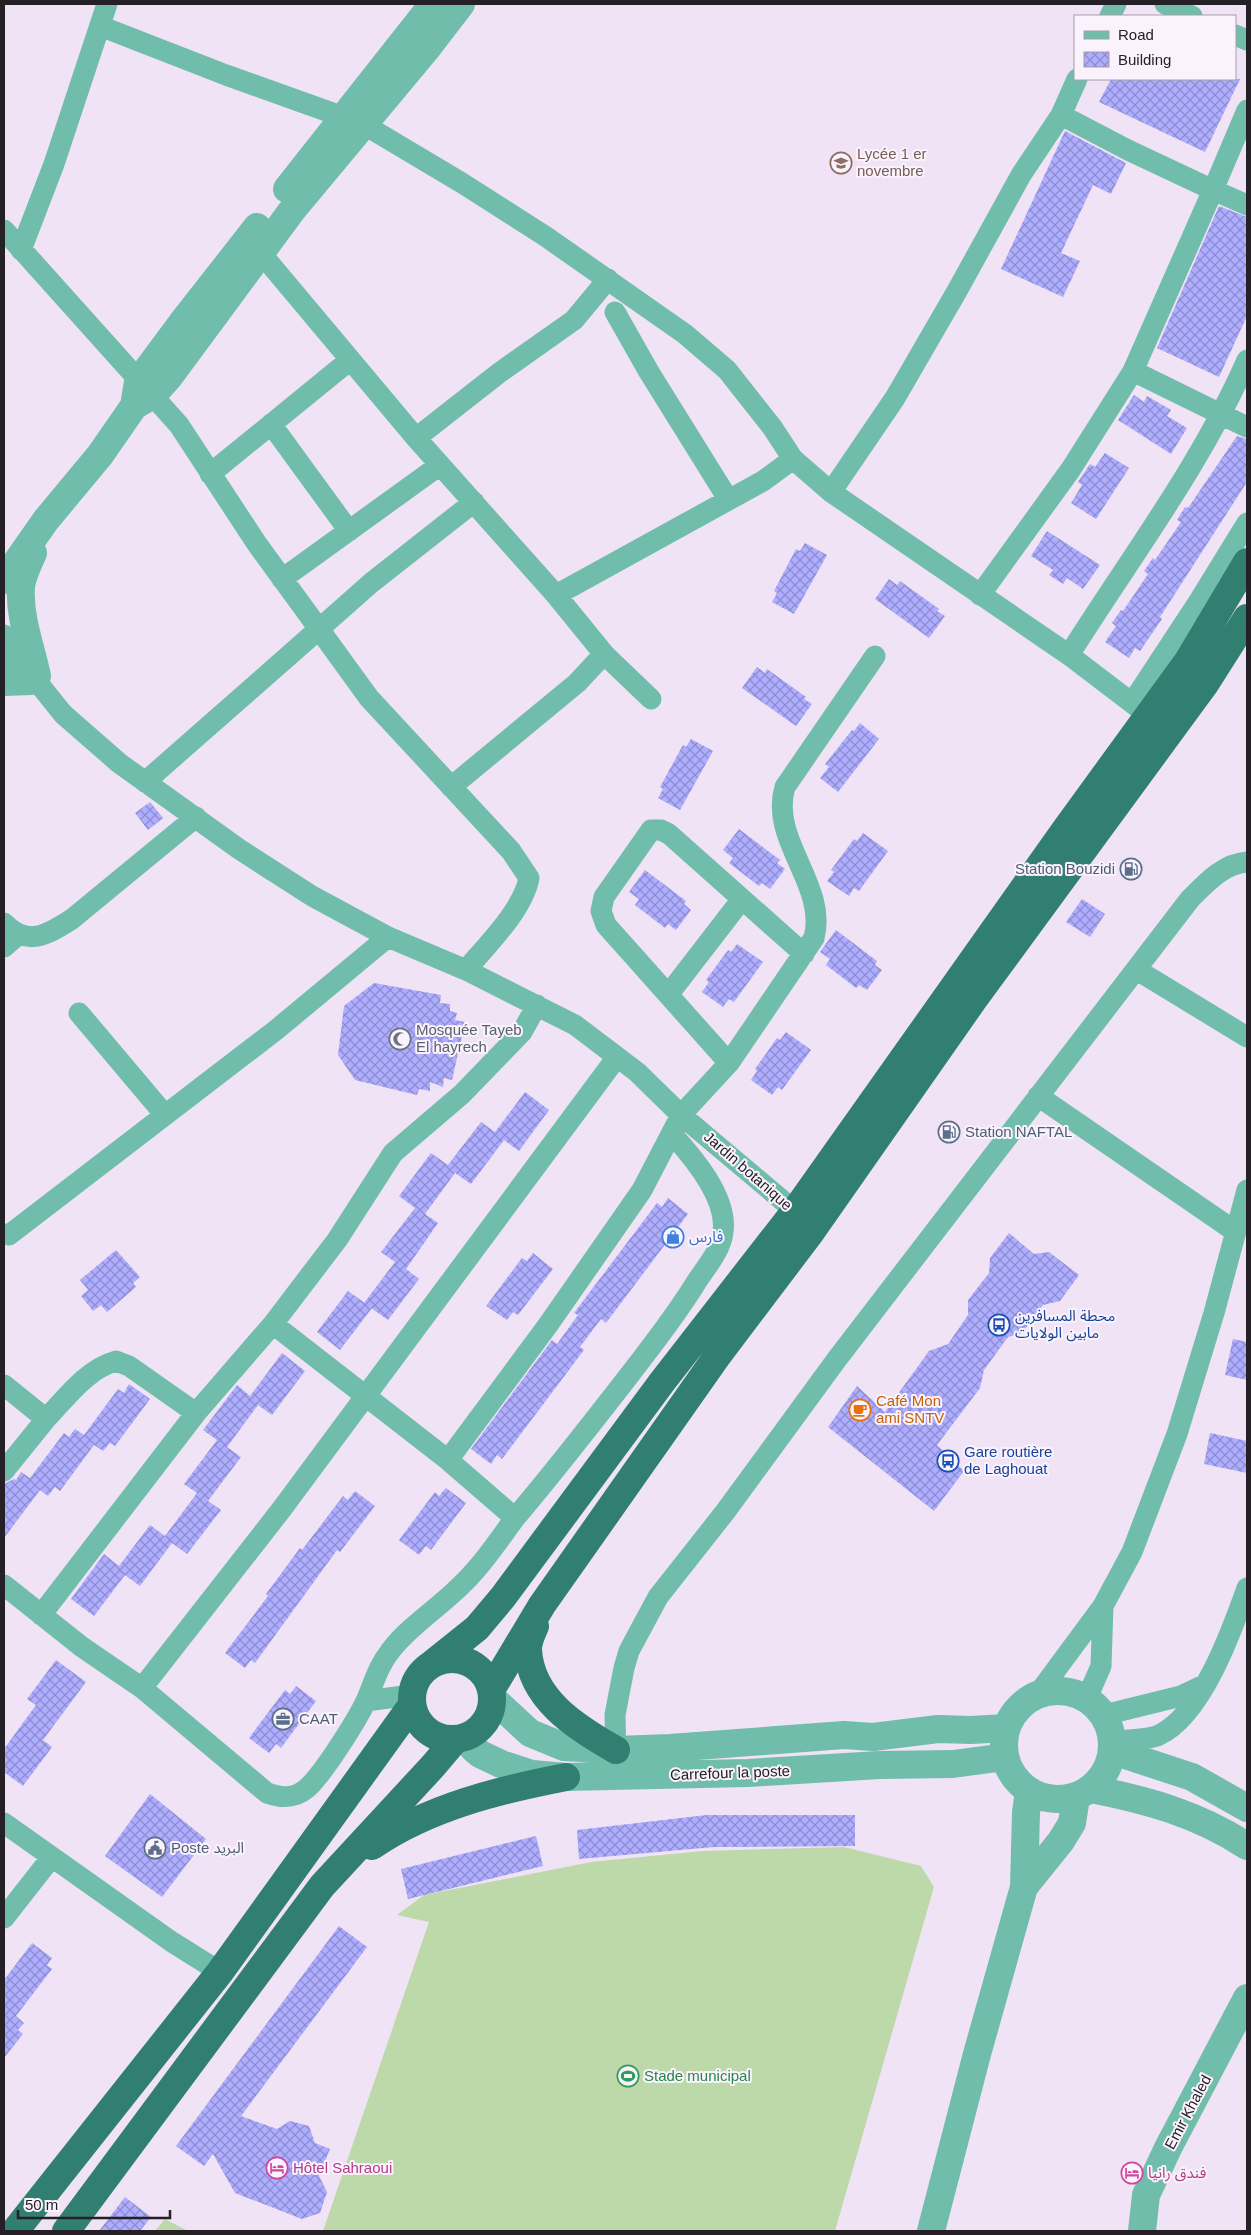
<svg xmlns="http://www.w3.org/2000/svg" width="1251" height="2235" font-family="Helvetica,'Noto Sans Arabic',sans-serif">
  <style>
    .grass { fill: #bdd9aa }
    .building { fill: url(#building-cross-hatch) }
    .lines { fill: none; stroke-linecap: round; stroke-linejoin: round }
    .minor { stroke: #71bdac; stroke-width: 21 }
    .tertiary { stroke: #71bdac; stroke-width: 28 }
    .trunk { stroke: #307f70; stroke-width: 28 }
    .labels { text-anchor: middle; stroke-width: 4; stroke-linejoin: round; paint-order: stroke }
    .education-label { font-size: 15px; fill: #785e54; stroke: #faf3fd; text-anchor: start }
    .service-label { font-size: 15px; fill: #4e5e75; stroke: #faf3fd; text-anchor: start }
    .worship-label { font-size: 15px; fill: #5b616d; stroke: #faf3fd; text-anchor: start }
    .street-label { font-size: 15px; fill: #252026; stroke: #faf3fd }
    .shop-label { font-size: 15px; fill: #366cbe; stroke: #faf3fd; text-anchor: start }
    .transit-label { font-size: 15px; fill: #164399; stroke: #faf3fd; text-anchor: start }
    .food-label { font-size: 15px; fill: #c56008; stroke: #faf3fd; text-anchor: start }
    .leisure-label { font-size: 15px; fill: #27864d; stroke: #faf3fd; text-anchor: start }
    .hotel-label { font-size: 15px; fill: #b23c85; stroke: #faf3fd; text-anchor: start }
  </style>
  <defs>
    <pattern id="building-cross-hatch" width="8" height="8" patternUnits="userSpaceOnUse" patternTransform="scale(1.25)"><rect width="8" height="8" fill="#aeadff"/><path d="M0 0l8 8M0 8l8-8" fill="none" stroke="#8d8cce"/></pattern>
  </defs>
  <rect width="100%" height="100%" fill="#f0e3f5"/>
  <!-- grass -->
  <path class="grass" d="M844,1847L921,1866L934,1887L835,2231H323L429,1922L397,1915L424,1895L591,1862L702,1851Z
    M165,2219L188,2231H155Z"/>
  <!-- building -->
  <path class="building" d="M1111,79H1240L1205,152L1099,102Z
    M1065,131L1126,163L1111,194L1093,185L1061,253L1080,261L1063,297L1001,269Z
    M1219,206L1247,217V316L1219,377L1157,348Z
    M1134,395L1144,402L1147,396L1171,410L1167,416L1187,428L1171,454L1118,420Z
    M1237,436L1247,439V482L1160,617L1162,619L1140,651L1135,648L1129,658L1105,642L1116,626L1112,623L1121,610L1123,611L1148,574L1144,571L1153,558L1155,560L1181,522L1177,520L1185,507L1188,508Z
    M1105,453L1129,468L1096,519L1071,503L1082,485L1078,482L1090,464L1095,467Z
    M1047,531L1100,565L1083,589L1067,578L1063,584L1049,575L1053,570L1031,556Z
    M805,543L827,555L794,614L772,602L777,593L774,591L796,549L800,551Z
    M889,579L897,585L900,581L939,609L937,611L945,616L929,638L875,599Z
    M757,667L765,673L767,669L806,697L804,699L812,704L796,726L742,688Z
    M860,723L879,739L838,792L820,778L829,767L825,764L852,730L854,731Z
    M691,739L713,751L680,810L658,798L663,789L660,787L683,745L686,747Z
    M150,802L163,818L148,830L135,813Z
    M739,829L780,860L777,863L785,869L770,889L762,883L759,886L729,863L733,858L723,850Z
    M863,833L888,851L859,891L854,888L849,896L827,881L834,872L831,870L854,839L857,841Z
    M645,870L686,901L684,904L691,910L676,930L668,924L665,928L635,905L639,899L629,892Z
    M1082,899L1105,914L1090,937L1066,922Z
    M836,930L877,961L875,965L882,970L867,990L859,985L856,988L826,965L830,959L820,952Z
    M737,944L763,962L734,1002L729,999L723,1007L702,992L709,982L706,980L728,950L731,952Z
    M374,983L441,995L440,1003L450,1004V1011L457,1013L455,1020L465,1022L452,1080L444,1078L443,1087L430,1082V1091L419,1089L417,1095L355,1080L338,1055L344,1006Z
    M786,1032L811,1050L782,1090L778,1087L772,1095L751,1080L757,1071L755,1069L777,1038L780,1040Z
    M525,1092L549,1110L519,1151L504,1140L471,1184L455,1173L425,1214L438,1223L406,1269L419,1279L388,1320L364,1303L395,1262L381,1252L415,1208L399,1196L431,1153L448,1165L481,1122L495,1132Z
    M668,1198L688,1214L606,1323L601,1319L580,1347L584,1350L502,1459L497,1455L491,1464L471,1449L552,1340L557,1344L578,1315L574,1313L657,1203L662,1207Z
    M1009,1233L1034,1254L1049,1252L1079,1275L1060,1301L1043,1305L1022,1333L1008,1337L984,1370L980,1388L937,1445L964,1471L934,1511L828,1427L857,1386L885,1412L929,1351L948,1344L968,1315V1300L989,1273L990,1258Z
    M116,1250L140,1277L133,1283L136,1287L107,1312L101,1305L93,1311L81,1296L88,1290L80,1280Z
    M533,1253L553,1269L518,1315L513,1312L507,1320L486,1306L522,1258L527,1261Z
    M348,1291L372,1308L340,1350L317,1332Z
    M1233,1339L1247,1342V1380L1225,1375Z
    M282,1353L305,1371L272,1415L258,1405L227,1447L241,1457L208,1501L221,1510L187,1554L172,1543L140,1586L125,1575L94,1616L71,1599L104,1554L119,1566L150,1525L165,1536L197,1493L184,1484L217,1440L203,1430L237,1385L250,1396Z
    M129,1384L150,1399L115,1446L110,1443L103,1451L94,1445L60,1491L55,1487L48,1496L40,1490L4,1538V1486L6,1483L14,1479L16,1480L21,1472L30,1478L64,1433L69,1437L75,1429L84,1435L118,1389L124,1393Z
    M1210,1433L1247,1441V1473L1204,1464Z
    M446,1488L466,1503L431,1550L426,1546L419,1555L399,1540L435,1492L439,1496Z
    M355,1491L375,1506L340,1552L337,1550L255,1663L251,1660L245,1668L225,1653L268,1596L266,1594L300,1548L302,1550L343,1496L348,1500Z
    M56,1660L86,1682L43,1740L52,1747L23,1786L4,1772V1749L36,1705L27,1699Z
    M296,1686L316,1701L281,1748L276,1744L269,1753L249,1738L285,1690L290,1694Z
    M150,1794L206,1839L162,1897L105,1856Z
    M707,1815H855V1846L714,1847L579,1859L577,1830Z
    M536,1836L543,1866L408,1899L401,1869Z
    M339,1926L367,1947L241,2116L277,2129L290,2121L309,2126L315,2143L330,2149L319,2176L327,2192L320,2213L302,2219L235,2193L213,2154L204,2166L176,2146Z
    M32,1943L52,1958L47,1965L52,1969L16,2016L24,2023L18,2030L23,2034L4,2058V1980Z
    M125,2197L151,2217L140,2231H99Z"/>
  <g class="lines">
    <!-- minor -->
    <path class="minor" d="M1165,4L1192,16
      M1110,16L1116,4
      M100,26L226,75L363,124L462,183L545,236L685,334L727,370L772,427L793,459L831,492L1069,655L1149,716
      M1235,35L1247,40
      M1247,110L1213,190L1247,205
      M1061,115L1128,150L1213,190L1133,371
      M4,230L179,425L257,544L319,629L145,782
      M21,250L54,164L107,4
      M260,252L416,438L556,595L604,654L577,683L451,787
      M615,312L649,372L728,499
      M271,424L349,531
      M416,438L499,373L574,320L608,279
      M210,474L350,360
      M831,492L895,398L957,291L1021,175L1061,115L1077,79
      M282,579L440,465
      M556,595L763,481L793,459
      M980,595L1071,469L1133,371L1247,427
      M4,635L34,673
      M604,654L651,699
      M1069,655C1130,558 1201,465 1247,360
      M4,662L31,681L39,684L63,714L119,763L239,849L312,896L388,937L466,970L575,1025L637,1072L681,1115L795,1211L804,1224
      M1132,703L1199,601L1247,523
      M4,923C28,948 48,934 72,919L196,817
      M4,947L19,934
      M466,970C487,945 523,910 529,878L511,851L369,698L319,629L371,583L474,502
      M1137,970L1247,1037
      M668,995L742,899
      M79,1013L165,1115
      M729,1063L606,925L601,911L604,897L651,830H661L669,834L804,954
      M1038,1096L1236,1232
      M4,1234L9,1235L276,1030L388,937
      M4,1385L46,1419C66,1398 87,1369 116,1361L129,1366L196,1413
      M448,1460L548,1325L642,1190L681,1115L729,1063L814,938C828,885 769,840 785,787L875,656
      M4,1471L46,1419
      M515,1518C555,1471 593,1422 631,1373C654,1343 677,1314 697,1281C707,1266 721,1250 723,1232C728,1198 693,1157 672,1134
      M4,1585L82,1647L142,1688L267,1793C281,1798 294,1799 306,1789C322,1776 357,1720 366,1701C374,1683 378,1666 391,1650C409,1627 434,1611 455,1591C479,1570 496,1544 515,1518L448,1460L273,1324
      M41,1615L196,1413L273,1324L337,1240L393,1153L462,1094L522,1032L537,1005
      M142,1688L281,1510L617,1057
      M1038,1694L1103,1606L1132,1552L1177,1434L1214,1313L1247,1190
      M1087,1698L1101,1666L1103,1606
      M366,1701L411,1695
      M1104,1715L1181,1696L1204,1685
      M1113,1741C1125,1740 1149,1740 1159,1735C1202,1715 1232,1630 1247,1588
      M616,1762L615,1715L624,1668L629,1651L658,1597L725,1512L837,1359L1190,899C1207,882 1223,864 1247,862
      M4,1823L172,1942L220,1972
      M4,1918L51,1858"/>
    <!-- tertiary -->
    <path class="tertiary" d="M287,189L433,4
      M134,406L138,382L181,324L257,227
      M33,553C28,564 22,576 21,587C19,617 31,647 37,676
      M4,580L46,520L100,455L134,406L153,395L169,377L293,209L428,47L461,4
      M4,682L31,681
      M1004 1745a54 54 0 1 1 108 0a54 54 0 1 1-108 0Z
      M492,1698L530,1733L564,1747L616,1750L670,1748L844,1735L873,1737L938,1729L971,1730L1006,1728
      M467,1737L473,1748L480,1754L501,1764L532,1774L566,1777L748,1773L879,1765L953,1764L1005,1757
      M1113,1751L1192,1777L1247,1808
      M1091,1789C1147,1800 1198,1814 1247,1846
      M1024,1887L1061,1841L1072,1823L1076,1797
      M931,2231L977,2054L1024,1887L1026,1813L1029,1791
      M1142,2231L1146,2195L1168,2148L1247,1998"/>
    <!-- trunk -->
    <path class="trunk" d="M535,1626C532,1633 528,1641 528,1649C530,1699 577,1728 616,1750
      M412 1699a40 40 0 1 1 80 0a40 40 0 1 1-80 0Z
      M432,1664L477,1628L503,1597L662,1382L795,1211L1065,830L1188,661L1247,562
      M491,1690L542,1605L718,1355L811,1232L974,999L1205,684L1247,618
      M372,1846C429,1807 499,1790 566,1777
      M15,2231L220,1972L412,1705
      M66,2231L322,1886L433,1766L455,1740"/>
  </g>
  <!-- icons -->
  <defs>
    <g id="school-ring" transform="scale(1.125)"><circle r="9.5" fill="#faf3fd" stroke="#8d6e63" stroke-width="1.5"/><path d="M0-5L7-2L0 1L-7-2ZM-4 1L0 2.5L4 1V4Q0 6-4 4Z" fill="#8d6e63"/></g>
    <g id="fuel-ring" transform="scale(1.125)"><circle r="9.5" fill="#faf3fd" stroke="#5c6f8a" stroke-width="1.5"/><path d="M-5.5-6h7V0h2V4h1.3V-2.5L3-4.5l.8-.8L6-3V5H2.5V1h-1V6h-7ZM-4.2-4.7v3.2H.2V-4.7Z" fill="#5c6f8a"/></g>
    <g id="mosque-ring" transform="scale(1.125)"><circle r="9.5" fill="#faf3fd" stroke="#6b7280" stroke-width="1.5"/><path d="M3.5-4.9A6 6 0 1 0 3.5 4.9A5 5 0 1 1 3.5-4.9Z" fill="#6b7280"/></g>
    <g id="shop-ring" transform="scale(1.125)"><circle r="9.5" fill="#faf3fd" stroke="#3f7fe0" stroke-width="1.5"/><path d="M-5-2.5h2.3a2.7 3.5 0 0 1 5.4 0H5L5.5 6h-11ZM-1.5-2.5h3a1.5 2.3 0 0 0-3 0Z" fill="#3f7fe0"/></g>
    <g id="bus-ring" transform="scale(1.125)"><circle r="9.5" fill="#faf3fd" stroke="#1a4fb4" stroke-width="1.5"/><path d="M-5-6H5V4H4V6H2V4H-2V6H-4V4H-5ZM-3.5-4V0h7V-4ZM-3.5 1.2v1.5H-2V1.2ZM2 1.2v1.5H3.5V1.2Z" fill="#1a4fb4"/></g>
    <g id="cafe-ring" transform="scale(1.125)"><circle r="9.5" fill="#faf3fd" stroke="#e8710a" stroke-width="1.5"/><path d="M-5.5-4.5H6V0H3Q3 3.5 0 3.5H-2.5Q-5.5 3.5-5.5 0ZM3-3.2v2h1.7v-2ZM-6 4.5H4V6H-6Z" fill="#e8710a"/></g>
    <g id="office-ring" transform="scale(1.125)"><circle r="9.5" fill="#faf3fd" stroke="#5c6f8a" stroke-width="1.5"/><path d="M-6-3h4V-5.5h4V-3h4V5H-6ZM-1-4.5V-3h2v-1.5ZM-6 0V1H6V0Z" fill="#5c6f8a"/></g>
    <g id="civic-ring" transform="scale(1.125)"><circle r="9.5" fill="#faf3fd" stroke="#5c6f8a" stroke-width="1.5"/><path d="M-.6-6.5H3V-4.5H.6V-3L4-1V1h2V6H-6V1h2V-1L-.6-3ZM-1.2 2.5V6h2.4V2.5Z" fill="#5c6f8a"/></g>
    <g id="stadium-ring" transform="scale(1.125)"><circle r="9.5" fill="#faf3fd" stroke="#2e9e5b" stroke-width="1.5"/><path d="M0-5a6.5 5 0 1 0 0 10a6.5 5 0 1 0 0-10ZM-3.5-1.8h7v3.6h-7Z" fill="#2e9e5b"/></g>
    <g id="hotel-ring" transform="scale(1.125)"><circle r="9.5" fill="#faf3fd" stroke="#d1479c" stroke-width="1.5"/><path d="M-6-4.5h1.5V1H6V5H4.5V3h-9V5H-6ZM-4 0a1.8 1.8 0 1 1 3.6 0ZM.5 0V-2.5h3Q6-2.5 6 0Z" fill="#d1479c"/></g>
  </defs>
  <g fill-rule="evenodd">
    <use href="#school-ring" x="841" y="163"/>
    <use href="#fuel-ring" x="1131" y="869"/>
    <use href="#mosque-ring" x="400" y="1039"/>
    <use href="#fuel-ring" x="949" y="1132"/>
    <use href="#shop-ring" x="673" y="1237"/>
    <use href="#bus-ring" x="999" y="1325"/>
    <use href="#cafe-ring" x="860" y="1410"/>
    <use href="#bus-ring" x="948" y="1461"/>
    <use href="#office-ring" x="283" y="1719"/>
    <use href="#civic-ring" x="155" y="1848"/>
    <use href="#stadium-ring" x="628" y="2076"/>
    <use href="#hotel-ring" x="277" y="2168"/>
    <use href="#hotel-ring" x="1132" y="2173"/>
  </g>
  <g class="labels">
    <!-- education labels -->
    <g class="education-label">
      <text x="857" y="159">Lycée 1 er<tspan x="857" dy="17">novembre</tspan></text>
    </g>
    <!-- service labels -->
    <g class="service-label">
      <text x="1115" y="874" text-anchor="end">Station Bouzidi</text>
      <text x="965" y="1137">Station NAFTAL</text>
      <text x="299" y="1724">CAAT</text>
      <text x="171" y="1853">Poste البريد</text>
    </g>
    <!-- worship labels -->
    <g class="worship-label">
      <text x="416" y="1035">Mosquée Tayeb<tspan x="416" dy="17">El hayrech</tspan></text>
    </g>
    <!-- street labels -->
    <g class="street-label">
      <text transform="translate(748 1171) rotate(41)" y="5">Jardin botanique</text>
      <text transform="translate(730 1773) rotate(-2)" y="5">Carrefour la poste</text>
      <text transform="translate(1188 2112) rotate(-62)" y="5">Emir Khaled</text>
    </g>
    <!-- shop labels -->
    <g class="shop-label">
      <text x="689" y="1242">فارس</text>
    </g>
    <!-- transit labels -->
    <g class="transit-label">
      <text x="1015" y="1321">محطة المسافرين<tspan x="1015" dy="17">مابين الولايات</tspan></text>
      <text x="964" y="1457">Gare routière<tspan x="964" dy="17">de Laghouat</tspan></text>
    </g>
    <!-- food labels -->
    <g class="food-label">
      <text x="876" y="1406">Café Mon<tspan x="876" dy="17">ami SNTV</tspan></text>
    </g>
    <!-- leisure labels -->
    <g class="leisure-label">
      <text x="644" y="2081">Stade municipal</text>
    </g>
    <!-- hotel labels -->
    <g class="hotel-label">
      <text x="293" y="2173">Hôtel Sahraoui</text>
      <text x="1148" y="2178">فندق رانيا</text>
    </g>
  </g>
  <!-- border -->
  <rect width="1251" height="2235" fill="none" stroke="#252026" stroke-width="10"/>
  <!-- legend -->
  <rect x="1074" y="15" width="162" height="65" fill="#faf3fd" stroke="#a59fa7"/>
  <rect x="1084" y="31" width="25" height="8" fill="#71bdac" stroke="#a59fa7"/>
  <text x="1118" y="40" font-size="15" fill="#252026">Road</text>
  <rect x="1084" y="52" width="25" height="15" fill="url(#building-cross-hatch)" stroke="#a59fa7"/>
  <text x="1118" y="65" font-size="15" fill="#252026">Building</text>
  <!-- scale -->
  <path d="M18 2210v8h152v-8" fill="none" stroke="#252026" stroke-width="2.5"/>
  <text x="25" y="2210" font-size="15" fill="#252026" stroke="#faf3fd" stroke-width="4" paint-order="stroke">50 m</text>
</svg>
